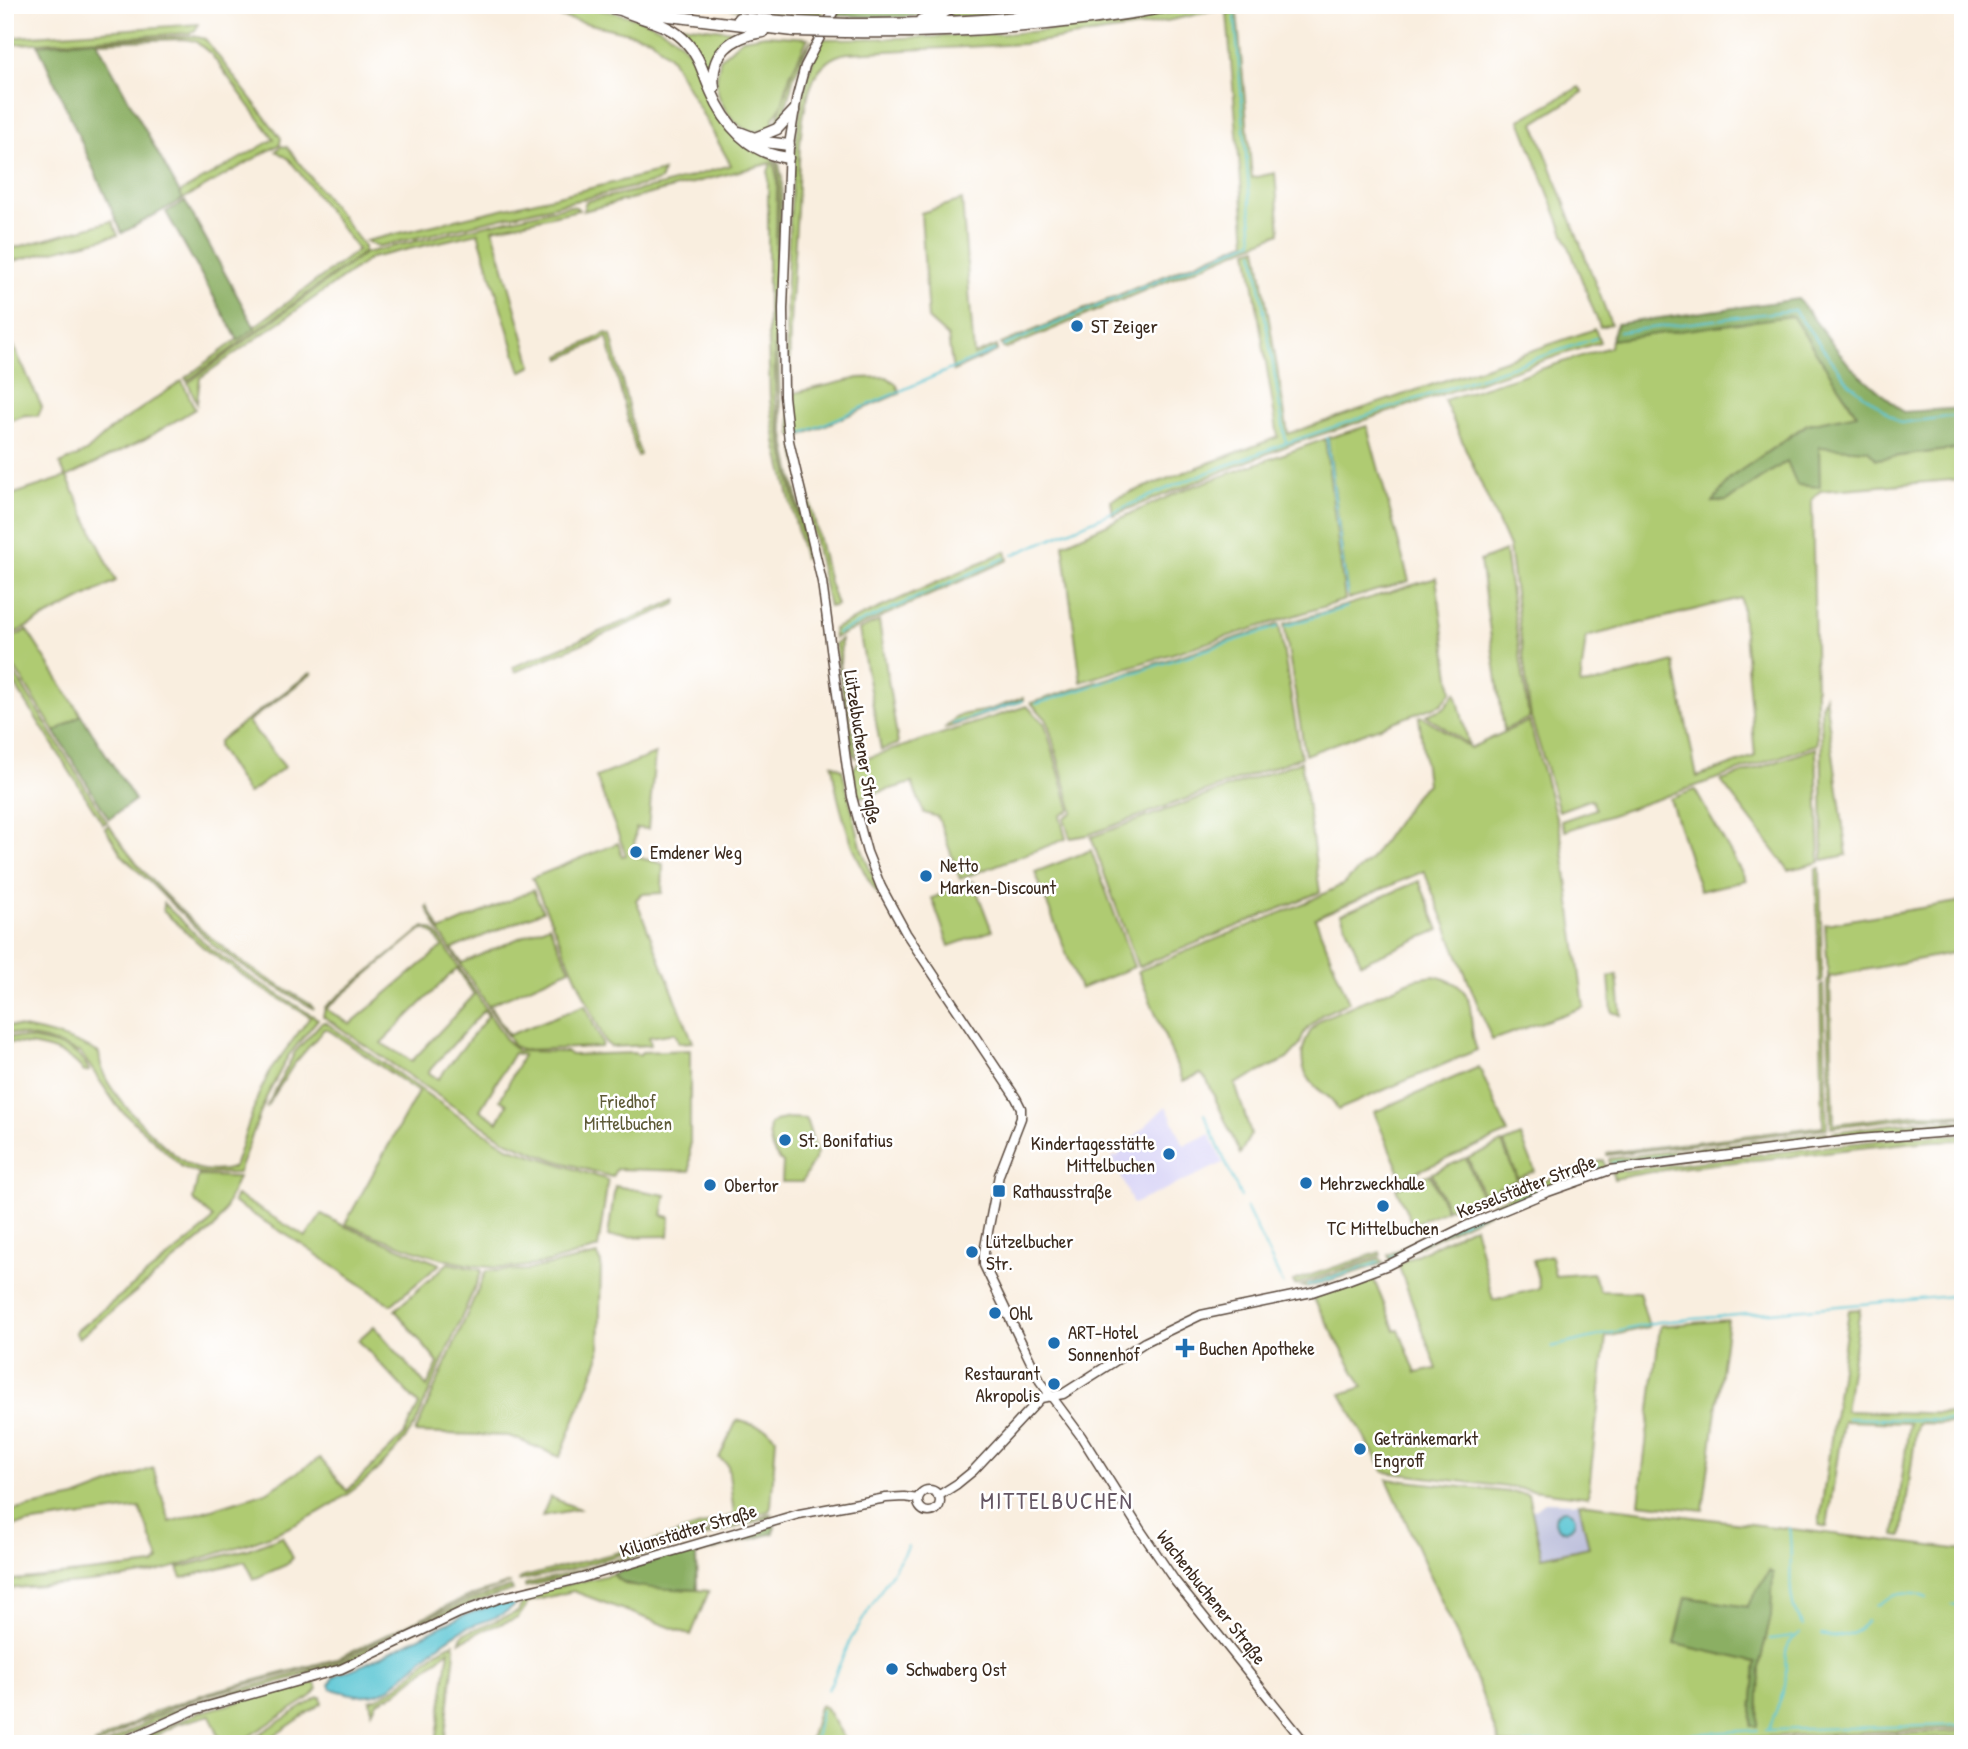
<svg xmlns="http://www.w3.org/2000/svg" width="1968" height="1749" font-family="'Patrick Hand',sans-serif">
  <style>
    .built { fill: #dad6f7 }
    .industrial { fill: #c0c2dd }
    .green { fill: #afcb72; stroke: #757a48; stroke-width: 2; fill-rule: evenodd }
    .forest { fill: #8baf64; stroke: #636c41; stroke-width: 2 }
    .water { fill: #5bc6d4; stroke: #4b7879; stroke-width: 2 }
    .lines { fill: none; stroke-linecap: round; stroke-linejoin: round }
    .stream { stroke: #5bc6d4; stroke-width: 2 }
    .secondary-casing { stroke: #58473b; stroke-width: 11 }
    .trunk-casing { stroke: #58473b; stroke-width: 13 }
    .secondary { stroke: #fff; stroke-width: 8 }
    .trunk { stroke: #fff; stroke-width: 10 }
    .trunk-bridge-casing { stroke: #58473b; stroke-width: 13; stroke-linecap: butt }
    .trunk-bridge { stroke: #fff; stroke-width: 10 }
    .poi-dot { fill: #1f6fb2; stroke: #fff; stroke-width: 2.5 }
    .labels { text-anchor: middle; stroke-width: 5; stroke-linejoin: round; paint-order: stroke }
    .poi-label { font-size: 19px; fill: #3b2a1e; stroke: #fff; text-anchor: start }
    .street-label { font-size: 19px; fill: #3b2a1e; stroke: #fff }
    .park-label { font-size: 19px; fill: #5e5a37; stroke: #fff }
    .quarter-label { font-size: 23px; letter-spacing: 2px; fill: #645663; stroke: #fff }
  </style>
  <rect width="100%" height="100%" fill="#fff"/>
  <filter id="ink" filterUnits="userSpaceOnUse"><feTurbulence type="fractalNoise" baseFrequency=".0143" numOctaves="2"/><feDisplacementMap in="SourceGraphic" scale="14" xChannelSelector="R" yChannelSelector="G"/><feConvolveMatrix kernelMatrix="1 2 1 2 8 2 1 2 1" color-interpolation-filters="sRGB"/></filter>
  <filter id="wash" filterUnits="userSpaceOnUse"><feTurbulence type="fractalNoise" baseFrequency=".00686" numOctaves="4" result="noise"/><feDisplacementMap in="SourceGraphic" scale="28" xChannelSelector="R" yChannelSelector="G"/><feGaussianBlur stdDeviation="1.57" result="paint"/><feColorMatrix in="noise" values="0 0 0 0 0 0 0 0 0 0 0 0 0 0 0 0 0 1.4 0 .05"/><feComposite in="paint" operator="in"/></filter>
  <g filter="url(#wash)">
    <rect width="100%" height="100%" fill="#f9eedf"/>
    <!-- built -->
    <path class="built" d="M1166,1106L1184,1145L1210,1134L1223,1163L1133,1204L1112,1156L1118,1157L1119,1153L1133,1147L1130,1141Z"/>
    <!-- industrial -->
    <path class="industrial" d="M1545,1502L1579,1503L1589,1548L1541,1557L1532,1511Z"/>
    <!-- green -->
    <path class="green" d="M519,5C570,5 663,7 693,58C700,70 703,85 708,98C721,129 745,143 773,159L777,179L774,337L775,402L782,447L807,556L804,558L777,447L770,400L768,336V172L771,163L583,211L585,203L588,201L663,185L731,165L671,58L650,38L526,9Z
      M684,5H821L823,9L822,14L818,15Z
      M961,5H1015L1026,9L1027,12L950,17V14Z
      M1210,5H1240L1139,27L1023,44L848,53C832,55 819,66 813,81C798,115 799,171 797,208C793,283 783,362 796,437L792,436C783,361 785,283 791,207C795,147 797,95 821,39C952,38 1082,35 1210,5Z
      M1237,12L1252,178L1275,173L1280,233L1006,349L1003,348L1001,344L1246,242L1227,13Z
      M198,24L196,30L190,33L5,45V38Z
      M671,24L742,32L720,47L709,75Z
      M766,35L808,38L790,75L782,105L773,118L774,128C766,130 759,133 751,131C735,128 719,104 717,88C715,79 719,68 720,59L742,39Z
      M193,36L205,39L281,138L280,144L183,199L179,193L274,139L211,54L195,41L184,39L98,42L96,40Z
      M812,39L794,76L784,115L776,124L794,67Z
      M1579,87L1583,92L1534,123L1611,324L1600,327L1520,120Z
      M281,146L287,147L364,246V252L187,381L185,378L358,250L289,159L276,151Z
      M776,161L779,164L782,179C780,252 776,326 780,399C784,451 799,502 811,552L809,554C797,503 782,452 778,400C773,327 778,252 779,179Z
      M663,171L661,179L656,182L381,246H375L366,241Z
      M962,200L974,355L997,346V351L953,371L948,337L928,319L921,213Z
      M569,206L576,207L579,210L493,229L532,366L521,372L478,233L371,258L200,378L197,403L188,383L365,253Z
      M112,221L118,235L5,263V244L7,250Z
      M1257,247L1288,434L1595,329L1600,342L1289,445L1113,515L1111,500L1278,437L1248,250Z
      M1792,315L1857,415L1807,424L1730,478L1714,502L1727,501L1787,461L1819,446L1868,450L1877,459L1963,448V479L1820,491L1812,500L1817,744L1565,831L1561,821L1596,809L1591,799L1559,811L1531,718L1509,547L1444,400L1610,347L1611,340ZM1741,598L1755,756L1697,777L1674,662L1596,683L1580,685L1586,637Z
      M5,328L42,407L38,416L25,415L5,422Z
      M606,333L611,335L640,455L637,456L607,337L561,359L560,356Z
      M887,377L896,384L900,393L800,436L794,393L859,378Z
      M182,381L195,409L145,439L67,477L116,581L5,638V497L66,477L60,464L86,452L111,429Z
      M1367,426L1409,581L1348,599L1328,438Z
      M1325,439L1345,600L1081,682L1063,544L1183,490Z
      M797,445L829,582L837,605L829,607L794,446Z
      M1006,551L1008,560L834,638L833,629Z
      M1505,551L1529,718L1504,730L1480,561Z
      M1436,578L1452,691L1442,704L1305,755L1284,624Z
      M677,600L676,604L515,672L513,667Z
      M879,621L898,744L881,750L859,630Z
      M1279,624L1301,757L1088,835L1070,838L1064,818L1073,812L1047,720L1031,703Z
      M27,630L81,715L55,732L5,652V641Z
      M841,639L840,664L857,758L852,753L835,644Z
      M5,658L107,822L103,824L5,669Z
      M313,673L248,722L285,767L248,794L218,747L219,741L309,674Z
      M1456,692L1469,745L1426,715L1444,708Z
      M1825,696L1847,855L1823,860L1821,706Z
      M1023,698V701L944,729C961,711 961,715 984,711C997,708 1010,702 1023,698Z
      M1027,706L1045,724L1070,810L1060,816L1066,839L960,879L938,817L924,813L912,783L858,798L853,769L861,760Z
      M1422,716L1470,748L1529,721L1561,835L1584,1007L1492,1040L1424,871L1315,918L1349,1002L1321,1015L1304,1033L1299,1046L1287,1059L1235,1084L1251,1134L1240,1154L1207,1080L1201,1074L1183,1081L1138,971L1307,902L1342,885L1370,860L1417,793L1427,784L1419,717Z
      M1816,748L1820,862L1789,870L1721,781Z
      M655,754L648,829L636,828L633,856L663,864L662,893L641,894L636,900L693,1042L679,1043L675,1033L649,1037L651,1045L611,1047L605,1042L532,878L618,843L622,856L626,855L596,777Z
      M1301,761L1320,892L1138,967L1091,837Z
      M832,764L842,769L862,850L881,897C856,870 836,801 832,764Z
      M1694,790H1695L1746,880L1700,891L1670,799Z
      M109,825C140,875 197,930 245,964C266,979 289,991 310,1004L314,1009L257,976L214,946L122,855L105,828Z
      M1091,850L1134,967L1080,989L1035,872Z
      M1820,868L1822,982H1819L1816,869Z
      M973,881L992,931L949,946L932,898Z
      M1419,881L1439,930L1361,963L1341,914Z
      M533,890L543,911L452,949L462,963L549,925L570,969L489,1005L509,1035L585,1005L602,1043L601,1047L522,1050L514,1046L437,928L427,908L428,906L440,931Z
      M1963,901V951L1828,977L1825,924Z
      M163,903L210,948L255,980L318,1019L288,1056L266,1098L238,1173L199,1174L182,1167L117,1106L81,1053L46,1040L5,1032V1025C38,1030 69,1037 99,1053C100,1064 103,1075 109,1084C124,1108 167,1152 191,1166C202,1172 223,1172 234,1167L258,1096L270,1071L310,1017L258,986L204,948L163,911Z
      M424,927L433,930L438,935L507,1041L517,1051L567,1052L571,1055L634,1053L639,1055L642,1052L690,1050V1171L616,1169L612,1177L555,1160L508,1142L460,1111L323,1016L325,1007ZM426,929L435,935L442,947L350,1024L326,1009L420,930ZM457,968L474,995L412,1061L381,1043ZM484,1010L488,1016L438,1079L428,1072ZM514,1053L523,1055L500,1100L507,1104L498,1122L480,1110Z
      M1617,975L1621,1015L1612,1012L1609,977Z
      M1434,976C1486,987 1463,1019 1477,1050L1338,1110C1331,1094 1322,1095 1312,1083C1294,1061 1303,1034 1323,1018L1415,979Z
      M1827,979H1830L1834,1124L1919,1114L1963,1115V1117H1918L1831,1127Z
      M1823,985L1827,1128L1607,1155V1153L1823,1126L1820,986Z
      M325,1022L457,1115L508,1147L608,1180L598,1248C575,1255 553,1263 529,1266C467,1276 401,1245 345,1224L418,1092L327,1029H324L294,1064L266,1108L295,1052L321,1023Z
      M5,1036C25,1038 66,1043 80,1057C84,1061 87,1066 89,1071L84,1072C68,1048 33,1045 5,1042Z
      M1479,1067L1508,1133L1402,1178L1374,1112Z
      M789,1118L806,1119L817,1154L802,1182H782L783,1163C771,1154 768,1139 770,1125L775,1121Z
      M1918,1121H1963V1128L1897,1131L1834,1139L1832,1132Z
      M1827,1132L1828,1140L1617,1166L1610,1165L1609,1161V1159Z
      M1963,1134V1140C1903,1141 1844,1150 1785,1157C1728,1163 1670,1167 1614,1179L1612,1172L1914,1136Z
      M1521,1136L1535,1171L1518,1178L1504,1143Z
      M1502,1143L1517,1180L1483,1194L1468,1158Z
      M1466,1158L1481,1195L1447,1209L1432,1173Z
      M1603,1160L1606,1168L1495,1209L1492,1204L1549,1179Z
      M1430,1174L1446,1210L1412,1224L1396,1188Z
      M198,1176L238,1177L222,1216L214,1228L79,1338L75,1332L205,1228L213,1218L193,1200Z
      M615,1186L666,1195L662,1215L670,1217L669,1236L608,1237Z
      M236,1195L306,1237L322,1214L344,1226L440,1264L391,1305L301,1244L233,1202Z
      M1487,1206L1490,1212L1390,1261L1388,1255Z
      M1474,1226L1493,1300L1540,1288L1533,1260L1551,1256L1555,1276L1593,1273L1600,1291L1639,1292L1649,1327L1606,1337L1588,1497L1384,1472L1341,1394L1363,1387L1312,1296L1372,1275L1395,1331L1399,1330L1416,1373L1437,1369L1398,1264Z
      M1380,1252L1381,1255L1295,1285L1293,1281Z
      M598,1255L601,1264L599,1358L560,1457L509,1436L415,1433L486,1271L527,1270Z
      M1380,1258L1384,1263L1307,1288L1301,1286Z
      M448,1263L481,1270V1273L415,1425C364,1502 284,1535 199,1559C181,1565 162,1572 143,1575C98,1583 51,1585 5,1589V1581L154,1565L159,1560L140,1508L5,1527V1512L75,1498L153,1468L170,1522L266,1492L320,1458L347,1491L404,1435L419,1405L358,1340L374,1326L427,1387L438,1363L395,1310Z
      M1860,1309L1845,1411L1963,1414V1424L1917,1423L1902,1536L1895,1535L1909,1423L1843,1421L1827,1527L1819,1525L1849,1310Z
      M1728,1320L1703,1510L1639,1503L1660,1326Z
      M737,1420L767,1429L776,1438L771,1507L769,1511L568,1570L519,1581L520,1578L627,1550L734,1515L728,1465L719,1458Z
      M1387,1479L1528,1494L1542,1557L1589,1547L1579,1503L1963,1550V1728L1603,1744H1500L1475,1676ZM1686,1597L1748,1607L1771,1616L1760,1663L1758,1725H1751L1756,1662L1675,1644Z
      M550,1497L579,1509L542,1516Z
      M772,1514V1517L569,1577L525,1587V1584L568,1574Z
      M282,1536L293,1558L286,1565L254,1579L245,1561L182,1578L178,1568L248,1549Z
      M613,1574L618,1580L629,1585L709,1591L691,1635L573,1591L529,1602L518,1618L483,1630L460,1642L462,1636L465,1633L518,1612L526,1594Z
      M511,1583L465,1599L337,1660L207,1695L174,1707L137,1723L100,1744H94L152,1713L207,1693L336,1659L464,1598Z
      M511,1587L513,1590L469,1604L341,1665L211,1701L157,1720L113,1744H107L155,1717L210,1698L339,1662L467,1601Z
      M454,1643L455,1652L444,1744H436L449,1650L393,1695L377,1702L372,1712L370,1700C405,1692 422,1654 454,1643Z
      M314,1682L318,1689L312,1696L237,1744H222L210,1715L178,1724L140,1744H128L197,1713Z
      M318,1697H321L322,1703L262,1744H244Z
      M821,1705L826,1708L848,1744H809L819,1707Z
      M1963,1731V1737L1912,1740V1744H1768L1766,1740Z"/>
    <!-- forest -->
    <path class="forest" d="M843,5H951C917,24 872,16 835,15Z
      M96,40L183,199L122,233L38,45Z
      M185,201L255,328L238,340L166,212Z
      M1798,299L1850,366L1903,412L1963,408V448L1876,459L1868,450L1819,447L1820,487L1797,485L1787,461L1727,501L1713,502L1730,478L1808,424L1857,414L1792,316L1611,340L1617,324Z
      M81,715L135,800L109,819L55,732Z
      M775,1524L774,1533L696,1555L697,1590C676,1588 627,1592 613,1574Z
      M1769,1571L1773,1573L1771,1616L1760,1663L1758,1726H1751L1756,1662L1675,1644L1686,1597L1747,1607Z"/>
    <!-- water -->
    <path class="water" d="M1555 1520a10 10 0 1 1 20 0a10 10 0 1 1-20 0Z
      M514,1598L516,1599C516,1614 480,1622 466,1628C436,1643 413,1669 387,1690C367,1699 352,1695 332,1689L330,1685L334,1676L365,1664L462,1616Z"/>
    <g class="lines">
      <!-- stream -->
      <path class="stream" d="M1254,251L1286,443
        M1619,332L1794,310L1849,383L1900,423L1963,415
        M1003,346L1253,241L1235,17
        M801,434L995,350
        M1327,438L1347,595
        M1013,555L1180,483L1286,443L1596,338
        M1286,626L1347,607
        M837,633L1005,558
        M1036,704L1278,627
        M952,724L1022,701
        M1204,1114L1241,1197
        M1836,1137L1898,1130L1963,1126
        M1612,1163L1823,1138
        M1246,1207L1283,1284
        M1496,1207L1599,1167
        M1391,1257L1488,1210
        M1308,1286L1380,1262
        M1551,1347L1658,1322L1963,1295
        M1847,1418L1963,1421
        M1789,1528C1795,1561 1782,1598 1803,1626
        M1951,1605L1963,1604
        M1876,1606C1893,1594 1907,1589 1927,1598
        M1821,1635C1839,1639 1854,1636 1867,1621
        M1770,1639L1793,1636
        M828,1690L851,1639L908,1546
        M1769,1728C1774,1715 1782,1699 1785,1685C1789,1666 1777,1646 1801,1633
        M1765,1730L1963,1725
        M1572,1741L1758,1730
        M814,1744L821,1710
        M1524,1744L1564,1741"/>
    </g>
  </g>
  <g filter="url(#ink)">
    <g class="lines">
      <!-- secondary casing -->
      <g class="secondary-casing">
        <path id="secondary" d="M837,5L805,66L797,96L789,145L783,309L784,396L789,441L822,582L847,768L852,797L867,852L881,887L906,933L1016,1098L1021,1108V1118L999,1175L984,1252V1265L1040,1381L1081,1436L1139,1528L1175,1581L1306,1744
          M918 1501a11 11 0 1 1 22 0a11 11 0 1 1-22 0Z
          M938,1496L957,1484L973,1471L1041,1398L1063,1394L1145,1342L1201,1315L1312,1292L1345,1281L1388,1265L1466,1226L1545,1193L1610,1170L1859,1139L1963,1131
          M118,1744L194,1710L341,1669L459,1613L500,1598L582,1578L799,1514L886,1498L904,1497L918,1499"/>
      </g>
      <!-- trunk casing -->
      <g class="trunk-casing">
        <path id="trunk" d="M597,5L626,11
          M637,5L658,9
          M1022,5L1054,10
          M621,10C644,21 669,22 687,43C700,57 703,74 711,91C725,125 750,154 788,158
          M645,13L794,31
          M739,18L794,22
          M921,20L940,15L956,5
          M848,24C938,25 1026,19 1115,5
          M845,32C957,34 1067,26 1178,5
          M714,88C709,53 732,36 763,32
          M739,132L765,142L789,145
          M755,138L777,129L794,111"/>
      </g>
      <!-- secondary -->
      <use href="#secondary" class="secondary"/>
      <!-- trunk -->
      <use href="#trunk" class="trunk"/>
      <!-- trunk-bridge casing -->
      <g class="trunk-bridge-casing">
        <path id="trunk-bridge" d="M794,22L848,24
          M794,31L845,32"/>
      </g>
      <!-- trunk-bridge -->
      <use href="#trunk-bridge" class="trunk-bridge"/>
    </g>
  </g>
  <!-- markers -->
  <g class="poi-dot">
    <circle cx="1077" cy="326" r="7"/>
    <circle cx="636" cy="852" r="7"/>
    <circle cx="926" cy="876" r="7"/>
    <circle cx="785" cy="1140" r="7"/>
    <circle cx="1169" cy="1154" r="7"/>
    <circle cx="1306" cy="1183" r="7"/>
    <circle cx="710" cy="1185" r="7"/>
    <rect x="992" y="1184" width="14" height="14" rx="3.5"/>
    <circle cx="1383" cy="1206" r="7"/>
    <circle cx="972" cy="1252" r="7"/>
    <circle cx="995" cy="1313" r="7"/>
    <circle cx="1054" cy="1343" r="7"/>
    <path d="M1181.5 1337.5h7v7h7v7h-7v7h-7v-7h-7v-7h7z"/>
    <circle cx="1054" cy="1384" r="7"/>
    <circle cx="1360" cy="1449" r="7"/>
    <circle cx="892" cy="1669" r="7"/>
  </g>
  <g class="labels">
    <!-- poi labels -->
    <g class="poi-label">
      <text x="1091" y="333">ST Zeiger</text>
      <text x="650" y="859">Emdener Weg</text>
      <text x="940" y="872">Netto<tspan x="940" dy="22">Marken-Discount</tspan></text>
      <text x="799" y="1147">St. Bonifatius</text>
      <text x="1155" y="1150" text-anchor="end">Kindertagesstätte<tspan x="1155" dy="22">Mittelbuchen</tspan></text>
      <text x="1320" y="1190">Mehrzweckhalle</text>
      <text x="724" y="1192">Obertor</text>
      <text x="1013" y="1198">Rathausstraße</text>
      <text x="1383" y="1235" text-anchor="middle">TC Mittelbuchen</text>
      <text x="986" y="1248">Lützelbucher<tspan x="986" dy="22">Str.</tspan></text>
      <text x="1009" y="1320">Ohl</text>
      <text x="1068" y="1339">ART-Hotel<tspan x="1068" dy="22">Sonnenhof</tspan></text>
      <text x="1199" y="1355">Buchen Apotheke</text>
      <text x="1040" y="1380" text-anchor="end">Restaurant<tspan x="1040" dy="22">Akropolis</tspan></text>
      <text x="1374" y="1445">Getränkemarkt<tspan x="1374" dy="22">Engroff</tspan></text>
      <text x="906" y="1676">Schwaberg Ost</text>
    </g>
    <!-- street labels -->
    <g class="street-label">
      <text transform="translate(863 747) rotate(81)" y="7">Lützelbuchener Straße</text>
      <text transform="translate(1526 1186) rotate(-21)" y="7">Kesselstädter Straße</text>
      <text transform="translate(688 1530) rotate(-17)" y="7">Kilianstädter Straße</text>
      <text transform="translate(1212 1597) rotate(52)" y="7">Wachenbuchener Straße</text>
    </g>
    <!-- park labels -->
    <g class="park-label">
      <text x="628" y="1108">Friedhof<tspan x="628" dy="22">Mittelbuchen</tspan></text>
    </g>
    <!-- quarter labels -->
    <g class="quarter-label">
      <text x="1057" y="1509">MITTELBUCHEN</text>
    </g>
  </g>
  <!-- margin -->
  <rect width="1968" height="1749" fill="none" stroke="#fff" stroke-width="28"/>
</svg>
